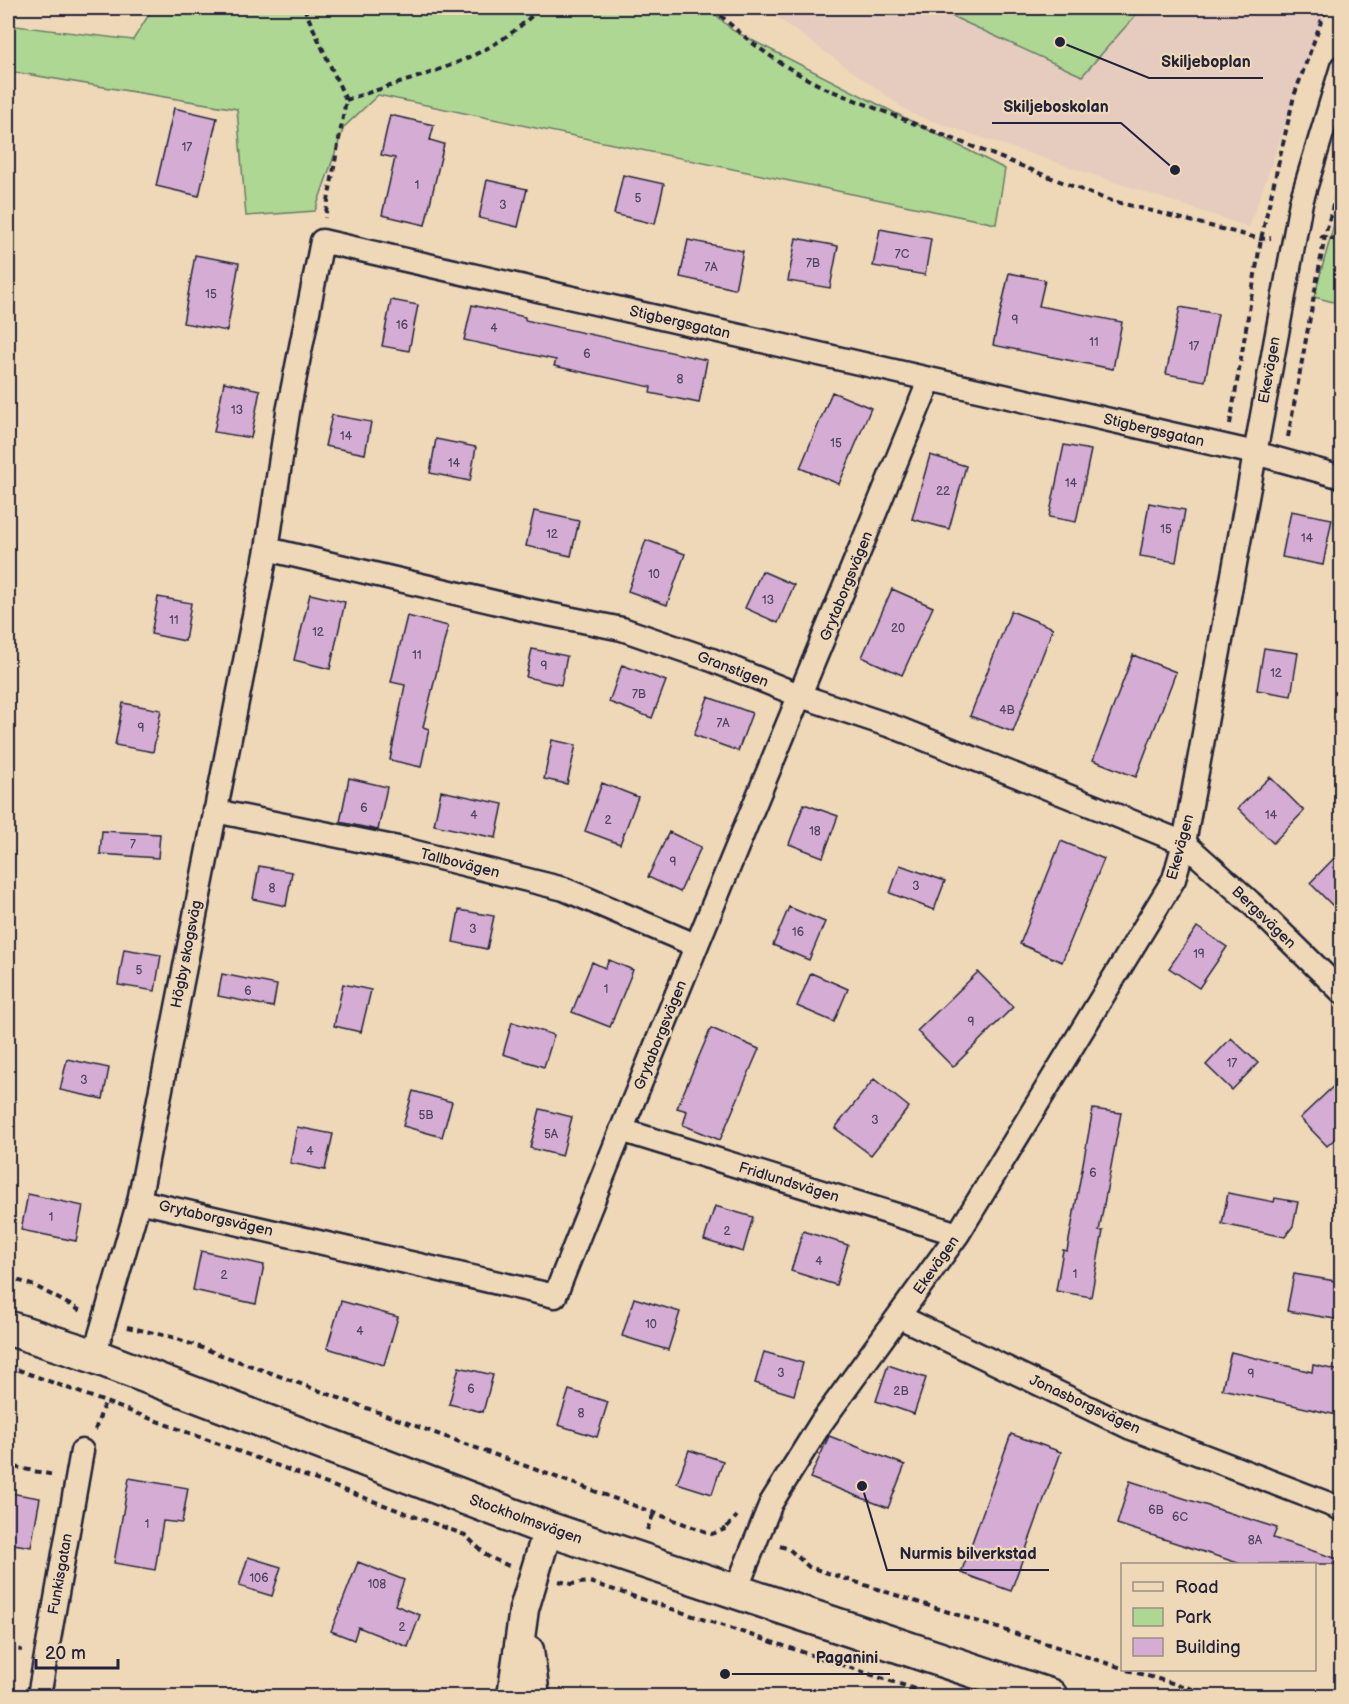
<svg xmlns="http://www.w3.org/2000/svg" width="1349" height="1704" font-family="'Balsamiq Sans',sans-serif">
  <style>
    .built { fill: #e6cbbf }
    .green { fill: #aed793; stroke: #687c67; stroke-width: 1.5 }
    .building { fill: #d5acd3; stroke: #22223b; stroke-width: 1.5 }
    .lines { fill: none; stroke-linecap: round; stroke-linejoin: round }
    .minor-casing { stroke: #22223b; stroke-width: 27 }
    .tertiary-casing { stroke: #22223b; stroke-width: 33 }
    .secondary-casing { stroke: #22223b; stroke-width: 38 }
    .path { stroke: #22223b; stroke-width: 4; stroke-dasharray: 6 4.5; stroke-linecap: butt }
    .minor { stroke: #eed8b7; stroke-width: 22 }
    .tertiary { stroke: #eed8b7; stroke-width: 28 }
    .secondary { stroke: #eed8b7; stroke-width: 33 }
    .labels { text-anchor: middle; stroke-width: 4.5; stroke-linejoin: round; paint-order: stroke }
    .number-label { font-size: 12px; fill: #4f4461 }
    .street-label { font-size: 15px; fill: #22223b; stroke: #eed8b7 }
    .leader { fill: none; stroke: #22223b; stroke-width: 2 }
    .callout-dot { fill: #22223b; stroke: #eed8b7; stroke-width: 2 }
    .callout-label { font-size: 16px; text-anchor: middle; font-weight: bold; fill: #22223b; stroke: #eed8b7; stroke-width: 4.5; stroke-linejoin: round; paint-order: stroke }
  </style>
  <rect width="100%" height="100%" fill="#eed8b7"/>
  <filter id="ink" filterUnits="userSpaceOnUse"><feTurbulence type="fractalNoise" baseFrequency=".0167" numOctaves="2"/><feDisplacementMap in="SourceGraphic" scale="12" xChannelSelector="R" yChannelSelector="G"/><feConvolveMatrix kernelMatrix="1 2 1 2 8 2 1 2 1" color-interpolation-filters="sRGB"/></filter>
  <g filter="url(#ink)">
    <!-- built -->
    <path class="built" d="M764,8H1327L1249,227L912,114Z"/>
    <!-- green -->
    <path class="green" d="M153,8H709L732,30L1005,169L996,224L378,95L344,127L315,211L246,216L237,109L8,71V25L133,40Z
      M934,8H1142L1082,76Z
      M1341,199V304L1314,297Z"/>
    <!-- building -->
    <path class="building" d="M174,108L217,118L199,196L156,186Z
      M390,115L434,125L430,140L444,144L425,225L382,215L395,158L381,155Z
      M623,175L664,184L655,224L614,214Z
      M487,180L527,189L518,227L479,218Z
      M880,229L931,239L925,275L873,266Z
      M796,238L838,246L830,288L788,281Z
      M688,240L743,251L735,289L680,277Z
      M195,255L239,263L227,331L183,323Z
      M1009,273L1045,280L1039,306L1122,322L1113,369L993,345Z
      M391,300L418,305L409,351L382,346Z
      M472,305L525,317V320L707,360L699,403L650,393L651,387L554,366L556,360L464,340Z
      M1180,307L1218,314L1205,381L1166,374Z
      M224,382L260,390L251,438L214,432Z
      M832,392L871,408L839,484L800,468Z
      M332,415L371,422L365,454L325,446Z
      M436,439L476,447L470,481L430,473Z
      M1064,445L1091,450L1076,522L1049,517Z
      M930,455L966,466L949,529L912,519Z
      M1149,503L1185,510L1176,562L1140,556Z
      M534,511L579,521L571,556L526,546Z
      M1291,511L1332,519L1323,565L1282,557Z
      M646,540L685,554L667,605L628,591Z
      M762,571L794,585L778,623L745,608Z
      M892,589L933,607L902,675L862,657Z
      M310,594L345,602L330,669L294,660Z
      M158,597L191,603L185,641L151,634Z
      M1011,611L1053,628L1013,732L970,716Z
      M407,616L448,626L423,727L429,729L421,767L390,760L405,685L391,682Z
      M1264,648L1298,653L1291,696L1257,690Z
      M532,649L567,656L561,685L526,677Z
      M1133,655L1176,672L1136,777L1093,760Z
      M622,665L666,681L652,718L609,702Z
      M708,697L752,713L738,751L694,735Z
      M123,703L161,710L153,752L115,745Z
      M552,740L576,745L567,784L544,779Z
      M1270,777L1304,811L1273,843L1238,808Z
      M349,778L387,787L378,830L340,822Z
      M602,783L638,797L620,844L585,831Z
      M441,791L503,804L496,838L434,825Z
      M804,804L838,816L823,857L789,844Z
      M102,831L160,834L158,858L100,854Z
      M669,832L701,847L680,892L648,877Z
      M1061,841L1104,859L1062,962L1020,944Z
      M1341,851V914L1310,883Z
      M900,865L945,881L934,910L890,893Z
      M259,866L292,872L286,906L253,899Z
      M789,907L825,922L809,960L773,945Z
      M459,910L494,916L487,949L453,942Z
      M1197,927L1227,947L1199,988L1169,968Z
      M124,949L161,955L155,991L118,985Z
      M609,960L633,970L610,1027L572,1012L592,962L605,968Z
      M978,972L1013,1007L953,1067L917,1031Z
      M811,973L848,989L834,1022L797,1006Z
      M222,974L277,985L273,1007L218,996Z
      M343,984L371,990L361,1032L334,1026Z
      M512,1022L554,1035L544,1067L503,1054Z
      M711,1028L759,1049L720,1140L683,1125L687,1111L677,1108Z
      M1231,1038L1258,1063L1232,1090L1206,1065Z
      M67,1059L109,1068L103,1099L60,1090Z
      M874,1079L909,1107L871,1155L835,1128Z
      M1341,1079V1133L1327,1146L1300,1118Z
      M413,1091L452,1102L442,1137L403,1126Z
      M540,1109L572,1117L562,1156L530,1148Z
      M1093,1109L1121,1113L1099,1231H1103L1091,1297L1056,1291L1063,1250L1067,1251Z
      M297,1127L333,1134L325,1170L290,1163Z
      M1228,1193L1274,1202L1275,1198L1298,1202L1293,1226L1285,1237L1222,1224Z
      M28,1194L83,1206L76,1241L21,1230Z
      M715,1206L753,1217L743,1252L704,1240Z
      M803,1231L848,1245L836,1285L791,1271Z
      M201,1251L264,1265L256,1304L193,1290Z
      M1294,1274L1341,1282V1320L1287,1311Z
      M634,1298L680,1312L668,1350L622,1336Z
      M341,1301L398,1317L384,1365L327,1348Z
      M764,1352L803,1363L794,1395L755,1383Z
      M1231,1352L1312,1372L1313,1365L1341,1371V1416L1222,1389Z
      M888,1365L926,1378L914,1414L876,1401Z
      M459,1367L493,1375L483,1412L449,1404Z
      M569,1390L608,1402L597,1437L558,1425Z
      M1011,1434L1061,1452L1011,1591L961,1573Z
      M829,1436L905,1465L888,1508L810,1478Z
      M689,1450L723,1461L712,1494L677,1483Z
      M129,1478L188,1488L182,1523L163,1521L155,1570L114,1563Z
      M1130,1481L1277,1528L1273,1538L1341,1560V1564H1241L1117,1524Z
      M10,1493L40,1498L31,1547L8,1543Z
      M248,1557L281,1567L272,1596L239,1586Z
      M358,1562L404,1580L395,1605L420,1615L408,1647L358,1627L354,1640L331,1631Z"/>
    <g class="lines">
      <!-- minor casing -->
      <g class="minor-casing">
        <path id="minor" d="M267,549L528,610L622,629L712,660L801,696L897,728L1103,810L1184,843L1250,902L1342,992
          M215,811L403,849L564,889L695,945
          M621,1130L958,1234
          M139,1201L555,1296C676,989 805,685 930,379
          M900,1317L1131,1428L1342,1509
          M94,1356L139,1201L267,549L288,412L322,241L1255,453L1342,477
          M736,1590L771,1503L821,1423L958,1234L1174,879L1184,843L1301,202L1342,67
          M39,1696L82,1451"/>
      </g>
      <!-- tertiary casing -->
      <g class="tertiary-casing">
        <path id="tertiary" d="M529,1650L535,1696
          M512,1696L524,1609L548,1529"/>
      </g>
      <!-- secondary casing -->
      <g class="secondary-casing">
        <path id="secondary" d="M8,1328L94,1356L548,1529L1050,1696"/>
      </g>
      <!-- path -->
      <path class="path" d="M304,8L346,100L325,218
        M713,8C747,42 784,68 827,89L1105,199L1261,239L1271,238
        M346,100C413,77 491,62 539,8
        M1320,236L1342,241
        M1230,424L1261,239L1294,96L1326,8
        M1288,437L1325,236L1342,171
        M8,1277L35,1286L81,1311
        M127,1327L172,1337L712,1534L728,1528
        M8,1366L465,1535L487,1556L509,1566
        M95,1430L105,1402
        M8,1461L9,1466L54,1475
        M727,1527L737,1516
        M647,1530L654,1513
        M780,1546L789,1549L809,1567L1122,1668
        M559,1581L571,1584L590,1582L936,1696
        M8,1648L22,1650
        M1127,1670L1217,1696"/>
      <!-- minor -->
      <use href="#minor" class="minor"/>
      <!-- tertiary -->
      <use href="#tertiary" class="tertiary"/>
      <!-- secondary -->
      <use href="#secondary" class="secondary"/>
    </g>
  </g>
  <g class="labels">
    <!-- number labels -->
    <g class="number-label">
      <text x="187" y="151">17</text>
      <text x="417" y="189">1</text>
      <text x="638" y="202">5</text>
      <text x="503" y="209">3</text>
      <text x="902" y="258">7C</text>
      <text x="813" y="267">7B</text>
      <text x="711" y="271">7A</text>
      <text x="211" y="298">15</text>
      <text x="1015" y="324">9</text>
      <text x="402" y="329">16</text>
      <text x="494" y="332">4</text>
      <text x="1094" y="346">11</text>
      <text x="1194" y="350">17</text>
      <text x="587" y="358">6</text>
      <text x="680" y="383">8</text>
      <text x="237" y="414">13</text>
      <text x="346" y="440">14</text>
      <text x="836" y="447">15</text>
      <text x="454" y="467">14</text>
      <text x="1071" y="487">14</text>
      <text x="943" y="495">22</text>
      <text x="1166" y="533">15</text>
      <text x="552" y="538">12</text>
      <text x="1307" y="542">14</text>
      <text x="654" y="578">10</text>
      <text x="768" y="604">13</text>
      <text x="174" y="624">11</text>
      <text x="898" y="632">20</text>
      <text x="318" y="636">12</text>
      <text x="417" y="659">11</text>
      <text x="544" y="670">9</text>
      <text x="1276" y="677">12</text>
      <text x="639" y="698">7B</text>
      <text x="1007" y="714">4B</text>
      <text x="723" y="727">7A</text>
      <text x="141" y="732">9</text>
      <text x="364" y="812">6</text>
      <text x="474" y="819">4</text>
      <text x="1271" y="819">14</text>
      <text x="608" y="824">2</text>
      <text x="815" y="835">18</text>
      <text x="133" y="848">7</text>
      <text x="673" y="866">9</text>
      <text x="916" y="890">3</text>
      <text x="272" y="892">8</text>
      <text x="473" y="933">3</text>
      <text x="798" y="936">16</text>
      <text x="1199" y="958">19</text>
      <text x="139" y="974">5</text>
      <text x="606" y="993">1</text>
      <text x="248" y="995">6</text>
      <text x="971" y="1026">9</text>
      <text x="1232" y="1067">17</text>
      <text x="84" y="1084">3</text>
      <text x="426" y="1119">5B</text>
      <text x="875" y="1124">3</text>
      <text x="551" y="1138">5A</text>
      <text x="310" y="1155">4</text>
      <text x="1093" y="1177">6</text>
      <text x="51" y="1221">1</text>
      <text x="727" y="1235">2</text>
      <text x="819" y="1265">4</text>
      <text x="1075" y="1278">1</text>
      <text x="224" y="1279">2</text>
      <text x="651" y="1328">10</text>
      <text x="360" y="1335">4</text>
      <text x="781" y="1377">3</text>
      <text x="1251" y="1378">9</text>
      <text x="471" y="1393">6</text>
      <text x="901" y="1395">2B</text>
      <text x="581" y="1417">8</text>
      <text x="1156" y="1514">6B</text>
      <text x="1180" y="1521">6C</text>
      <text x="147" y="1528">1</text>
      <text x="1255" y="1544">8A</text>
      <text x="259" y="1582">106</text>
      <text x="377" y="1588">108</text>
      <text x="402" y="1631">2</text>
    </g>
    <!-- street labels -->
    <g class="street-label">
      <text transform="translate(680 322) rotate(13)" y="5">Stigbergsgatan</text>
      <text transform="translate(1269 370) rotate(-80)" y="5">Ekevägen</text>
      <text transform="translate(1154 430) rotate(13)" y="5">Stigbergsgatan</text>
      <text transform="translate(846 586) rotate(-68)" y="5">Grytaborgsvägen</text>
      <text transform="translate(733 669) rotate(21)" y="5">Granstigen</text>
      <text transform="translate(1180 847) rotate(-75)" y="5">Ekevägen</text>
      <text transform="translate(460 863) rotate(14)" y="5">Tallbovägen</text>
      <text transform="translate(1264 917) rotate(44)" y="5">Bergsvägen</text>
      <text transform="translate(186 954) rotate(-79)" y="5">Högby skogsväg</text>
      <text transform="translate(660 1035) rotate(-68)" y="5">Grytaborgsvägen</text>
      <text transform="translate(789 1182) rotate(17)" y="5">Fridlundsvägen</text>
      <text transform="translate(216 1218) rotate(13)" y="5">Grytaborgsvägen</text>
      <text transform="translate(936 1265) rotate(-55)" y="5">Ekevägen</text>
      <text transform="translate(1085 1404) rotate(25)" y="5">Jonasborgsvägen</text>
      <text transform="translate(526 1519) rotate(20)" y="5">Stockholmsvägen</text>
      <text transform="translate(60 1574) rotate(-80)" y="5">Funkisgatan</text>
    </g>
  </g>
  <!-- callouts -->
  <path class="leader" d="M1060 42L1149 78H1263M1175 170L1121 123H992M862 1486L887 1570H1049M725 1674L804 1674H890"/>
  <g class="callout-dot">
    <circle cx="1060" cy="42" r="6"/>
    <circle cx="1175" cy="170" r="6"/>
    <circle cx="862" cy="1486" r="6"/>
    <circle cx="725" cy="1674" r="6"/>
  </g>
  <g class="callout-label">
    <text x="1206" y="67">Skiljeboplan</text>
    <text x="1056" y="112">Skiljeboskolan</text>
    <text x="968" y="1559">Nurmis bilverkstad</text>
    <text x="847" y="1663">Paganini</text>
  </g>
  <!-- margin -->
  <rect width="1349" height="1704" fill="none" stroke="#eed8b7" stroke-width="30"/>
  <rect x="15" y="15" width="1319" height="1674" fill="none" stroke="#22223b" stroke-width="2" filter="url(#ink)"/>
  <!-- legend -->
  <rect x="1121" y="1563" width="195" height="108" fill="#eed8b7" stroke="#9c8f85" stroke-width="1.5"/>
  <rect x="1133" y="1582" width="30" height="9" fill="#eed8b7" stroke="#9c8f85" stroke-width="1.5"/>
  <text x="1175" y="1593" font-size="18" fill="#22223b">Road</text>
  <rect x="1133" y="1608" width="30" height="18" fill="#aed793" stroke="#9c8f85" stroke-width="1.5"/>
  <text x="1175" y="1623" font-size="18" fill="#22223b">Park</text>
  <rect x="1133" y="1638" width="30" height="18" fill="#d5acd3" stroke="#9c8f85" stroke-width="1.5"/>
  <text x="1175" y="1653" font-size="18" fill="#22223b">Building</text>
  <!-- scale -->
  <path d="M36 1659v9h82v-9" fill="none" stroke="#22223b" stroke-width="3"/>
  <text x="45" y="1659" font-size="18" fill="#22223b" stroke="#eed8b7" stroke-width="4.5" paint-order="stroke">20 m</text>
</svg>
